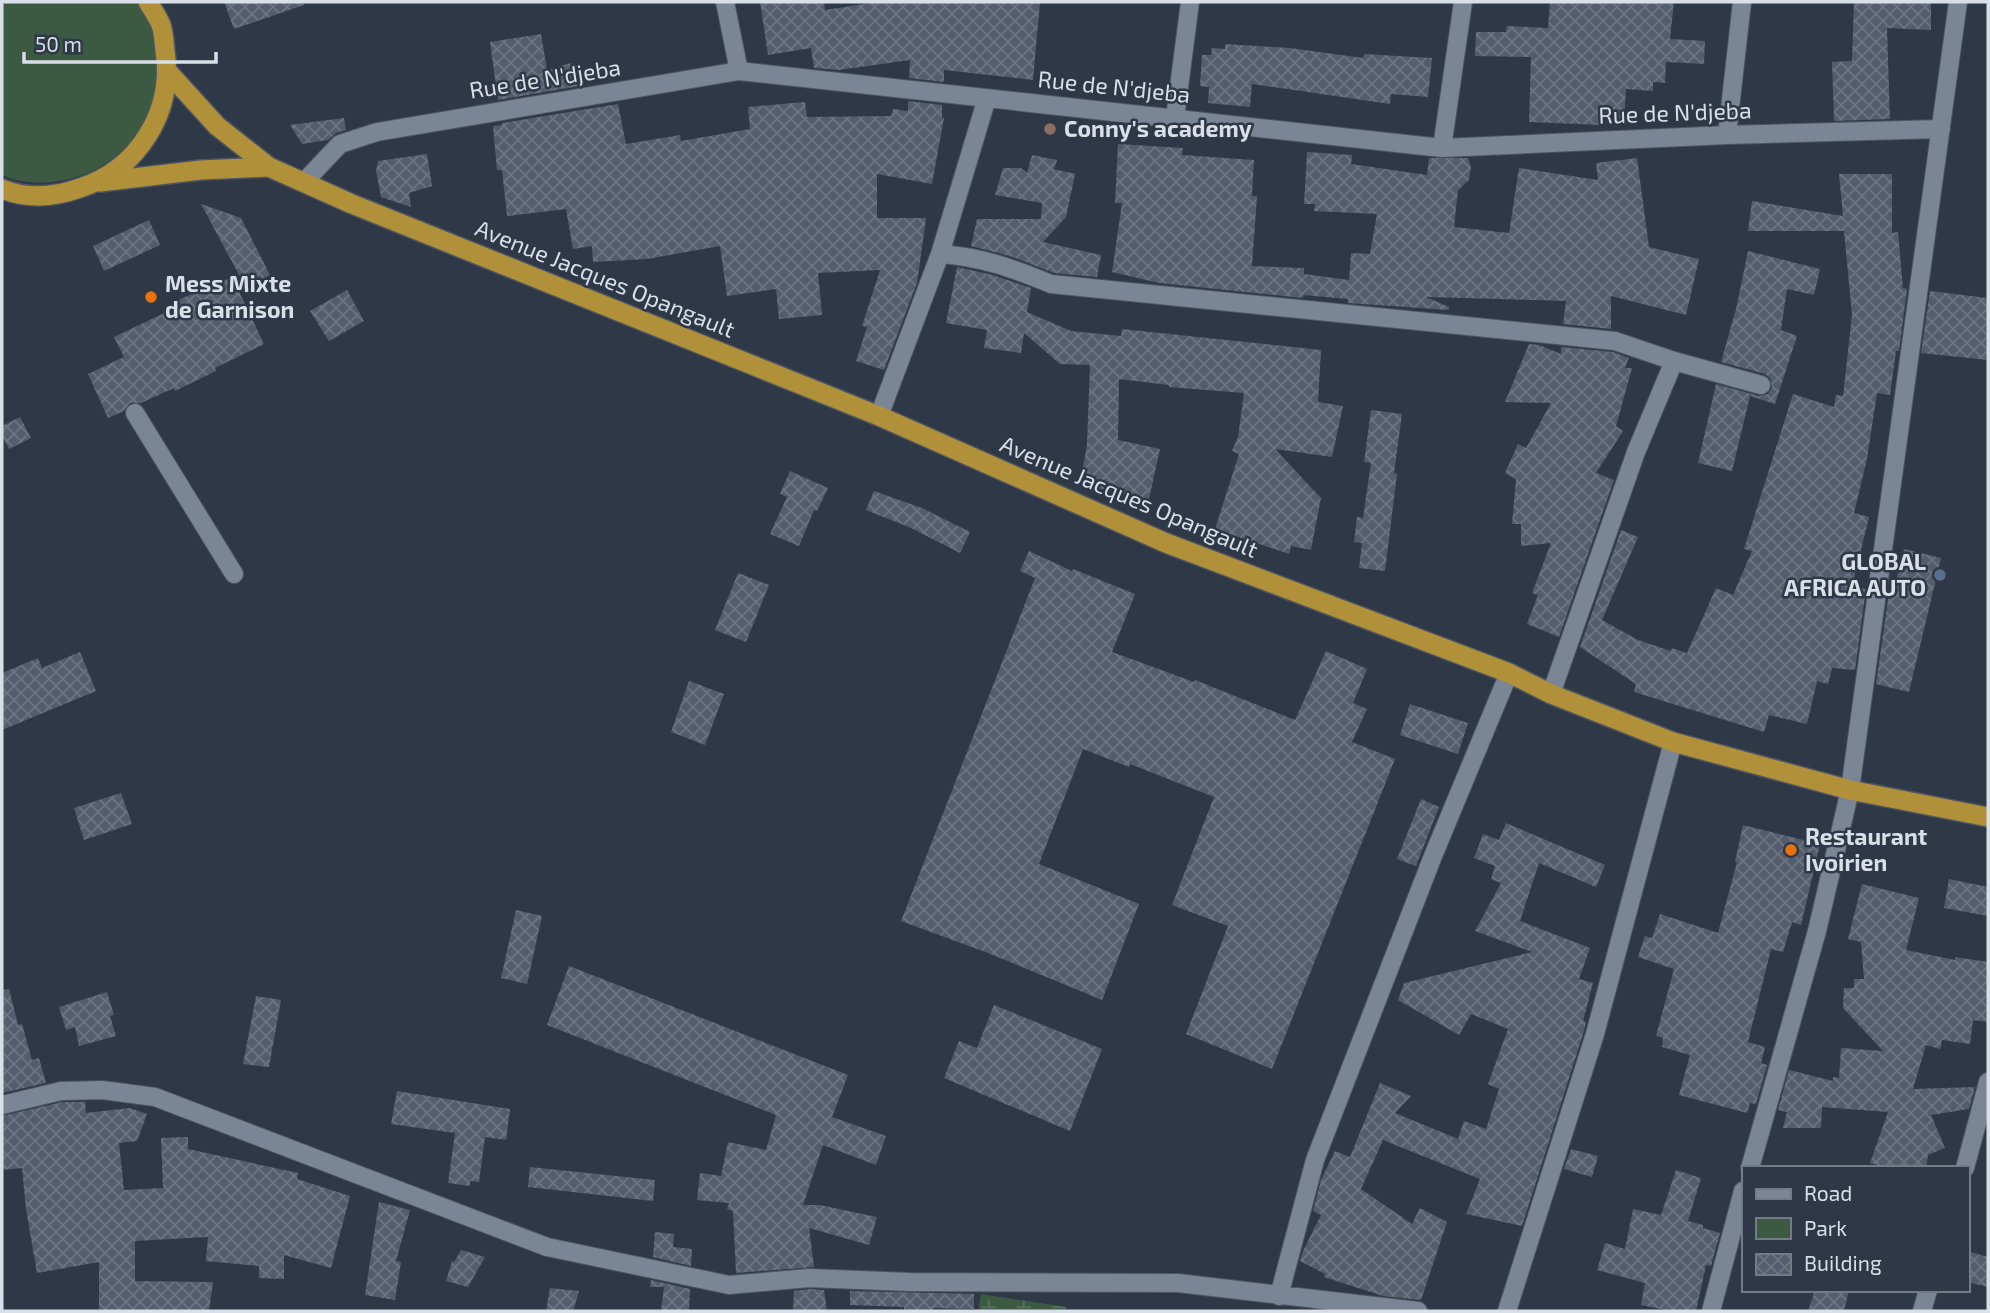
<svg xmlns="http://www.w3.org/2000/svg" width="1990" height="1313" font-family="'Exo 2',sans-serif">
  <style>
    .green { fill: #3c5a42 }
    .wetland { fill: url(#wetland-marsh) }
    .building { fill: url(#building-cross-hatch) }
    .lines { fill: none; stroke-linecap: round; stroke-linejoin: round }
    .minor-casing { stroke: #4d5561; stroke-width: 20 }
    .trunk-casing { stroke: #4d5561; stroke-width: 22 }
    .minor { stroke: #7a8595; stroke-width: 18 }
    .trunk { stroke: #b1903a; stroke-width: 19 }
    .education-dot { fill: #8d6e63; stroke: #2f3846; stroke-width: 2.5 }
    .food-dot { fill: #e8710a; stroke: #2f3846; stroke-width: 2.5 }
    .service-dot { fill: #5c6f8a; stroke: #2f3846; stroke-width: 2.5 }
    .labels { text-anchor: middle; stroke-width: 5; stroke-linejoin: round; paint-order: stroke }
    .street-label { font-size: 23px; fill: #d9dfe8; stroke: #2f3846 }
    .poi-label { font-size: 23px; font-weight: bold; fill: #d9dfe8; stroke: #2f3846; text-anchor: start }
  </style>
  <defs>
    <pattern id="wetland-marsh" width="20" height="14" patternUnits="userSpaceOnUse" patternTransform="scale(1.75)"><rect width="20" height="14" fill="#3c5a42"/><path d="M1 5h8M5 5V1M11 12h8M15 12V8" fill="none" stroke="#58715d"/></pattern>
    <pattern id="building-cross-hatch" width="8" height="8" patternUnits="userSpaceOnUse" patternTransform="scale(1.75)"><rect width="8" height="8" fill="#545d6d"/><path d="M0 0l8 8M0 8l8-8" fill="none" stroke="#6c7482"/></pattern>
  </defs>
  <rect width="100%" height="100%" fill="#2f3846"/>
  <!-- green -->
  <path class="green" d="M2,2H137C142,9 148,17 151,25C175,96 134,169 59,181C41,184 19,183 2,175Z"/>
  <!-- wetland -->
  <path class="wetland" d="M981,1294L1066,1307L1067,1311H978Z"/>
  <!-- building -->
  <path class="building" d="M224,2H303L304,5L234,29Z
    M760,2H824L825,10L877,2H1040L1033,80L944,70V82L909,78L910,60L839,70L814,68L811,48L768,55Z
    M1550,2H1674L1670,39L1705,41L1704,64L1666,62L1665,83L1653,82V91L1626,89L1624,120L1601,119V125L1529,122L1531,57L1475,56L1476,32H1506L1507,26L1548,28Z
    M1854,2H1931V30L1887,28L1890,119L1834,121L1832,62L1852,61Z
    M541,34L547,70L571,63L579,86L498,100L490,42Z
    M1225,44L1290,48L1363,58L1364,54L1432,58L1428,97L1391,94L1390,104L1252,84L1250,107L1208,103L1209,87L1200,86L1202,55H1211L1212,48L1225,49Z
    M908,101L942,105V118H944L932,184L877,174V218H926L917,283L884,370L856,361L867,327L862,326L880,270L818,273L822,315L779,319L776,289L727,296L720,246L647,259L593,262L592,246L573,249L566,209L507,216L502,170H497L493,126L502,125V123L618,104L626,144L680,135L681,141L750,129L748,107L805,102L807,117L891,116L893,109L908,111Z
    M344,118L346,130L336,133L328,140L302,144L290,125Z
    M1118,144L1183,148L1182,155L1254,160L1252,196H1257L1252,266L1304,268V274L1349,280L1351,253L1370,254L1377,214L1314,211L1315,204H1304L1307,152L1352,155L1351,164L1427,175L1429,158H1468L1471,167L1469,180L1458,190L1454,227L1509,233L1519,168L1598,180L1596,163L1637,158L1649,247L1699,259L1686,315L1611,296V329L1563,324L1566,301L1426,297L1449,307V310L1348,303V299L1303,295V298L1159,283L1112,272L1122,203H1115Z
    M427,154L432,186L409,193L411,207L381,197L376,171L378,161Z
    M1032,155L1057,160L1054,169L1075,174L1066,217L1043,242L1101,255L1097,277L1054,273L1013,257L971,246L977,219H1041L1042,203L995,195L1003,168H1021L1027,173Z
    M1839,174H1892V233L1898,232L1903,288L1907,289L1899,351H1896L1890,395L1877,393L1867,459L1854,513L1869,517L1852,587L1866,589L1855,670L1832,668L1828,684L1817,681L1807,724L1769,715L1764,732L1634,692L1636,684L1580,647L1621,530L1638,537L1602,620L1638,640L1671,651L1672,648L1687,653L1716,588L1733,595L1752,551L1744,549L1793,394L1834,407L1836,395L1843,396L1852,315L1844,231H1748L1752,201L1843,216Z
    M201,204L241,218L270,275L246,288Z
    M149,220L160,245L104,271L93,246Z
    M1748,251L1820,269L1814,295L1787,289L1781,330L1797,336L1775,404L1750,396L1732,471L1698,463L1716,384L1759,396L1768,394L1772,387L1770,378L1765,374L1721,362L1736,309Z
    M957,267L993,275L1031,288L1027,312L1071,331L1121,336L1122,329L1321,350L1318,402L1343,406L1332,457L1275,449L1321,498L1311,550L1291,546L1289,554L1215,529L1239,454L1232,451L1238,437L1244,393L1169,387V385L1119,379L1118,440L1160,449L1149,499L1080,485L1087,444L1090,365L1060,364L1024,333L1021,353L984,348L987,330L946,323Z
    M232,277L264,344L215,368L216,371L175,391L174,388L141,403H130L124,411L108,418L88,374L124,357L114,337L175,308L173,302Z
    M347,290L364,321L329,341L310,311Z
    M1930,291L1988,298V360L1921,353Z
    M1529,344L1539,345L1561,354V347L1613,352L1629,358L1625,368H1632L1616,426L1623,431L1596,473L1614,480L1559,637L1527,624L1538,595L1532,593L1551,543L1521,546V524H1512L1516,479L1505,473L1518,444L1526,448L1551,403L1505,402Z
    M1371,410L1402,414L1394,473L1397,474L1385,571L1359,568L1362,543L1354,542L1357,517L1363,518L1371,463L1364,462Z
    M20,417L31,438L9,449L2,435V426Z
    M790,471L828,488L817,511L814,510L799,546L770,534L787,497L780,494Z
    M874,491L922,508L970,532L960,553L911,528L866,510Z
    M1904,549L1941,558L1909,692L1876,684L1889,592L1893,593Z
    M1029,551L1072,571L1073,569L1135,594L1112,652L1194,682L1195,680L1295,720L1326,651L1367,669L1353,703L1367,709L1352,742L1395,759L1272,1069L1186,1034L1228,926L1172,905L1214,797L1130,764L1129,767L1083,749L1039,864L1139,904L1102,1000L988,953L901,921L1035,578L1020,571Z
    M738,573L769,585L746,642L715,630Z
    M80,652L96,691L2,730V673L38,658L42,668Z
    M689,681L724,694L705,745L671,732Z
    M1410,704L1468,723L1458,754L1400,735Z
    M121,793L132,824L84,840L74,808Z
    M1421,799L1439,807L1416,866L1397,859Z
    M1506,823L1605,865L1596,887L1539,863L1520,921L1590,948L1579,979L1593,983L1583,1021L1586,1022L1584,1031L1522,1226L1466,1214L1480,1179L1383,1140L1361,1189L1412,1224L1420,1208L1447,1222L1421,1300L1383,1296L1324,1277L1325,1274L1300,1261L1303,1251L1321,1215L1313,1211L1321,1180L1335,1151L1350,1157L1380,1083L1411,1096L1395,1113L1458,1139L1464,1121L1486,1129L1499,1089L1488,1084L1508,1029L1471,1014L1459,1035L1398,1000L1404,983L1532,952L1475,931L1501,883L1491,879L1495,866L1474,858L1483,834L1499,840Z
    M1743,825L1820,844L1801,925L1792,922L1783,952L1771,949L1748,1042L1765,1047L1761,1063L1767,1065L1756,1104L1750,1103L1747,1113L1679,1095L1690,1055L1662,1047L1663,1038L1656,1036L1674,969L1638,957L1645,936L1652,938L1660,914L1718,933L1737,862H1735Z
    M1949,879L1988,887V916L1944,908Z
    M1862,884L1919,898L1906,950L1955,960V957L1988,962V1022L1973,1020L1970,1044L1942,1040L1940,1049L1926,1045L1913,1089L1975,1087L1969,1109L1931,1115L1945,1148L1928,1155L1926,1168H1890L1870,1163L1888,1112L1822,1107L1821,1128H1783L1787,1112L1778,1110L1789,1070L1833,1081V1077L1839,1078L1841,1048L1883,1051L1843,1008L1844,988H1854V979H1864L1861,942L1848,939Z
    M516,910L542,916L527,984L501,978Z
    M569,966L848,1075L832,1117L886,1136L876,1165L823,1145L803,1205H820L877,1217L869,1245L809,1228L814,1267L736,1273L733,1211L727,1209L729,1203L697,1200L700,1173L721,1176L728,1142L766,1150L776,1115L547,1025Z
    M9,989L18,1025L22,1024L32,1060L39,1058L46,1083L2,1093V990Z
    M107,992L114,1015L110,1016L116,1036L79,1046L75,1027L66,1030L59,1007Z
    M256,996L281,1000L269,1067L243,1064Z
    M994,1005L1102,1049L1070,1131L944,1078L959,1041L977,1048Z
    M397,1091L510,1109L506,1140L485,1137L479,1182L470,1181V1186L448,1183L455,1133L391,1124Z
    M62,1102H85L86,1113L130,1108L147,1114L137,1141L119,1143L124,1190L163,1188L161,1138L188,1137V1149L298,1173L297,1179L350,1196L331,1268L284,1255V1279L259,1278V1266L206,1261L208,1237L135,1241V1281L213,1282L209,1311H99V1262L37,1273L26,1209L22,1168L2,1170V1116Z
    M1571,1149L1598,1156L1592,1177L1564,1169Z
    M530,1167L655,1180L653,1201L528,1187Z
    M1676,1170L1701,1178L1688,1221L1703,1225V1228L1720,1233L1711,1266L1706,1265L1696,1311H1671L1641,1305L1645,1283L1597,1270L1605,1243L1625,1249L1633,1209L1661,1215Z
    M379,1202L410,1210L396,1261L401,1262L395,1300L365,1295Z
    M655,1232L674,1234L673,1247L692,1249L691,1266L653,1257Z
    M461,1250L485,1257L468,1287L446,1281L452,1261L454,1262Z
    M1967,1251L1988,1257V1287L1967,1282Z
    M651,1280L690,1289L689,1311H661L664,1287H650Z
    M550,1288L579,1291L573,1311H546Z
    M809,1289L824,1290L827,1311H793L794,1291Z
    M1815,1290H1849L1844,1311H1808Z
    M850,1291L974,1294V1309L933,1308L934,1311H904V1307L850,1305Z"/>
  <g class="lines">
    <!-- minor casing -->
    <g class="minor-casing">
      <path id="minor" d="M725,2L739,71
        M1175,118L1190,2
        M1727,135L1742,2
        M1442,148L1463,2
        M304,182L340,144L377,132L739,71L1442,148L1727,135L1941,129
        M940,254C982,257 1012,268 1051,284L1615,341L1674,361L1761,385
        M135,413L234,574
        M879,416L940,254L987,98
        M1551,694L1636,452L1674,361
        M2,1105L61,1091L102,1090L155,1097L547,1247L729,1285L809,1278L910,1282L1178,1283L1418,1311
        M1750,1168L1817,931L1850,790L1958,2
        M1965,1168L1988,1082
        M1279,1296L1315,1160L1433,856L1509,673
        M1507,1311L1595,1034L1673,742
        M1711,1311L1743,1191
        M1922,1311L1928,1290"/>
    </g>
    <!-- trunk casing -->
    <g class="trunk-casing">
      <path id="trunk" d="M168,72L217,126L269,167L352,204L879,416L1166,543L1509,673L1551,694L1673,742L1850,790L1988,817
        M100,182L201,170L269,167
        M2,189C27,199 55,197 80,188C138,169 174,112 165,51C164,43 164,33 161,25C158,17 152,9 148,2"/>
    </g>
    <!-- minor -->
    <use href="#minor" class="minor"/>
    <!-- trunk -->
    <use href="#trunk" class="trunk"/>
  </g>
  <!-- markers -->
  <circle class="education-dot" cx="1050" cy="129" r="7"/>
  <g class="food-dot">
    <circle cx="151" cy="297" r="7"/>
    <circle cx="1791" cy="850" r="7"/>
  </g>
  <circle class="service-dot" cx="1940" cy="575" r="7"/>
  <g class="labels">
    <!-- street labels -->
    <g class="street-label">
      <text transform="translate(545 79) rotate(-9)" y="8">Rue de N'djeba</text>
      <text transform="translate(1114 87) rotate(6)" y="8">Rue de N'djeba</text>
      <text transform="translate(1675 113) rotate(-2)" y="8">Rue de N'djeba</text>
      <text transform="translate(605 279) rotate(22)" y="8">Avenue Jacques Opangault</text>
      <text transform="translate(1129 497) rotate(23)" y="8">Avenue Jacques Opangault</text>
    </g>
    <!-- poi labels -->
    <g class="poi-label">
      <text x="1064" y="137">Conny's academy</text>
      <text x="165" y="292">Mess Mixte<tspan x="165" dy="26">de Garnison</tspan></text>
      <text x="1926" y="570" text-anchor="end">GLOBAL<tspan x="1926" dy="26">AFRICA AUTO</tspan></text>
      <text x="1805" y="845">Restaurant<tspan x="1805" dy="26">Ivoirien</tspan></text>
    </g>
  </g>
  <!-- border -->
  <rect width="1990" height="1313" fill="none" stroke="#d9dfe8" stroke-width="7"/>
  <!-- legend -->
  <rect x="1742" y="1166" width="228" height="126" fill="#2f3846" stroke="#737b87" stroke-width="2"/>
  <rect x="1756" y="1189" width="35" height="10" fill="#7a8595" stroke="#737b87" stroke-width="2"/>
  <text x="1804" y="1201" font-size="21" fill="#d9dfe8">Road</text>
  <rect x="1756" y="1218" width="35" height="21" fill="#3c5a42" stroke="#737b87" stroke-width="2"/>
  <text x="1804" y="1236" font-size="21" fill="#d9dfe8">Park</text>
  <rect x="1756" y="1254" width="35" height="21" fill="url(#building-cross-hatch)" stroke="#737b87" stroke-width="2"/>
  <text x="1804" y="1271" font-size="21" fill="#d9dfe8">Building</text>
  <!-- scale -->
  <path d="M24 52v10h192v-10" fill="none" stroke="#d9dfe8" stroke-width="3.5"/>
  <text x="35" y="52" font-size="21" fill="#d9dfe8" stroke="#2f3846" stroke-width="5" paint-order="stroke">50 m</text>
</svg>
